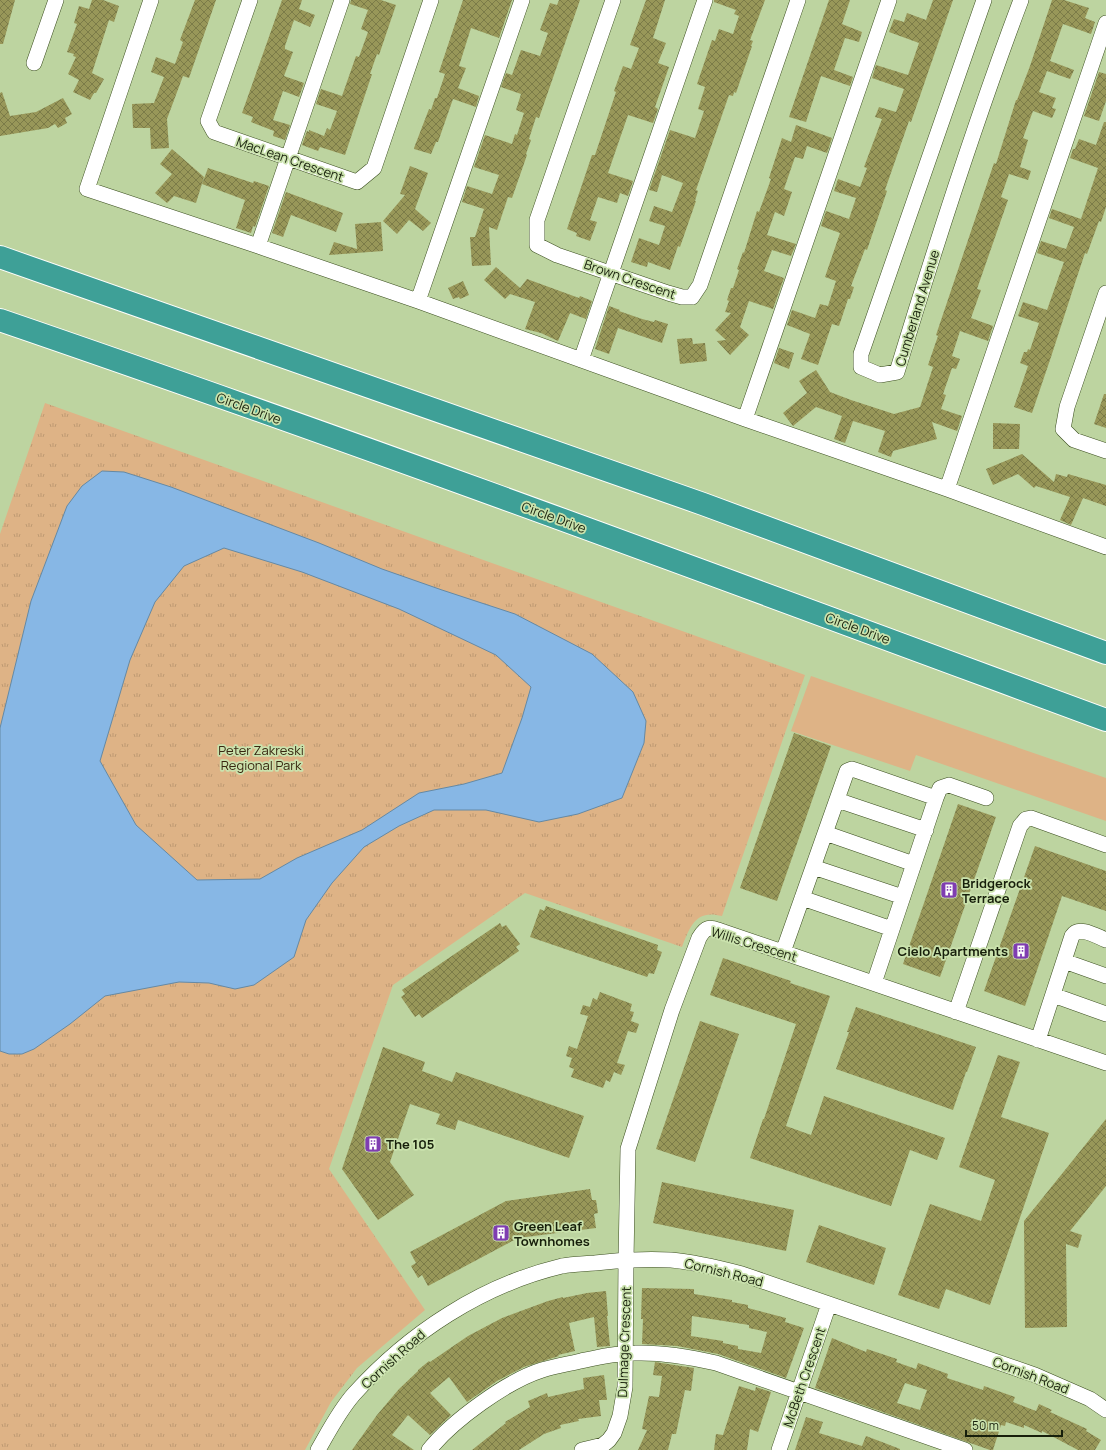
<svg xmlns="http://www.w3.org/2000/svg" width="1106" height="1450" font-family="Manrope,sans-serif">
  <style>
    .green { fill: #deb386 }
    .park { fill: url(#park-tufts) }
    .water { fill: #87b7e5; stroke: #6589a4; fill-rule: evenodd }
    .building { fill: url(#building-cross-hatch); fill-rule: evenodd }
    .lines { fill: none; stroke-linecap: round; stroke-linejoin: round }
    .minor-casing { stroke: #3b4e1f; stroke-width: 16 }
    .highway-casing { stroke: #fff; stroke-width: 24 }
    .minor { stroke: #fff; stroke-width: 15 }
    .highway { stroke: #3ea097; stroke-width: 22 }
    .labels { text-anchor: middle; stroke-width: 3.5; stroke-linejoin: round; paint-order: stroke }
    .street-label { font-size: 13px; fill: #171f0b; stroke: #cae2ad }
    .park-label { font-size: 13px; fill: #392610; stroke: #cae2ad }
    .poi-label { font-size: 13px; font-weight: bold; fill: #171f0b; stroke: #cae2ad; text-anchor: start }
  </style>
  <defs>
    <pattern id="park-tufts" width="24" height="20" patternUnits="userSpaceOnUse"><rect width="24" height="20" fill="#deb386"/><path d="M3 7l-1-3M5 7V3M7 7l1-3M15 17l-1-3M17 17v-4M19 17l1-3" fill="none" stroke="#be9a72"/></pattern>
    <pattern id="building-cross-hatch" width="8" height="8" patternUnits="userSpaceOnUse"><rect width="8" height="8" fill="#989759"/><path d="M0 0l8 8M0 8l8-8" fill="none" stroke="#7b7b48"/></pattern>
  </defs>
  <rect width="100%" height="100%" fill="#bdd4a0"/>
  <!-- green -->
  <path class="green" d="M811,676L1106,778V821L916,755L910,771L791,731Z"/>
  <!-- park -->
  <path class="park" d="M45,403L805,675L722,916C696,909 690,926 682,947L525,893L393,985L329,1169L425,1310L357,1368L331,1402L305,1450H0V534Z"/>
  <!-- water -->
  <path class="water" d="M102,471L124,472L171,487L319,543L382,569L442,590L515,614L592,654L633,692L646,721L644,743L622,798L578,814L539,822L486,810H434L399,826L364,847L332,883L306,920L294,957L254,985L235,989L209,983L179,982L105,996L70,1024L34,1049L22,1054H9L0,1051V728L31,601L67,506L82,486ZM224,548L302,572L399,609L496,655L531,687L522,718L502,773L464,784L419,793L362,830L297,858L260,879L197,880L136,825L100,761L130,660L155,602L184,566Z"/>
  <!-- building -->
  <path class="building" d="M0,0H15L3,44H0Z
    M92,0H103L119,6L114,22L109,20L92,73L104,79L96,93H94L90,100L73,92L79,80L68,74L76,57L73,56L74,54L67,52L77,24L74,23L79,6L89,9Z
    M195,0H216L189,78L183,76L167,119L169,148L151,149L150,128H133L132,104L154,103L164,77L151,72L156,57L175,64L183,42L180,40Z
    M282,0H302L299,9L315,15L310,27L294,20L285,46V49L293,52L284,76L304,83L299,97L283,91L273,120L290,125L285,140L273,136L274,131L251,122L253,117L242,113Z
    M351,0H381L396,5L379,55L377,54L370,74H372L345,155L320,147L318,151L302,145L307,131L309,132V130L324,136L327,128L330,130L337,111L316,104L321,89L342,96L356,56L359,57L368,32L361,29L368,10L350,4Z
    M463,0H512L499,38L471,28L459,66L466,68L458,88L479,96L476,107L453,99L438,142H436L431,154L414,149V148L429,109L431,110L435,98H437L445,74L439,72Z
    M559,0H580L539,118L536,117L529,139L531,140L526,154L527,155L512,198L508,197L497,230L489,227L491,265L472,266L470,237H475L484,209L462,202L467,186L492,194L499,175L474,167L485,135L512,144L515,134L517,135L524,113L516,110L521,94L501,87L506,73L512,75L521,50L540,56L548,33L540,30L550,3L557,5Z
    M646,0H665L653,38L666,43L658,63L669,67L655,107L658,109L653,123L628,115L608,173L633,181L628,196L620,193L617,203L598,197L590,220L597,222L590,241L576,236L577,233L567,229L592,155H595L616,92L614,91L623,66L631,69L639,48L630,45Z
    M714,0H765L750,40L753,41L751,46H752L736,93L734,92L733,96L729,95L696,190L698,191L695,201H696L680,247L678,246L670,270L648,262L647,267L631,262L639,238L659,245L665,226L649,221L654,206L672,212L683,183L662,175L657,192L649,190L670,130L695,138L704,111L698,109L705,87L697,84L712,40L715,41L719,29L733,34L739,16L734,14L736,10L714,2Z
    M829,0H850L842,24L862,32L859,42L845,38L834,70L853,77L850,86L821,76L806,122L789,117Z
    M933,0H953L911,122L909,121L885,190L887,191L867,250L865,249L851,286L854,287L850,299H848L839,326L832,324L818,365L801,359L810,334L787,325L792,310L815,318L820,304L828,306L836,281L825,277L840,233L821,226L826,211L849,219L856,198L834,191L838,179L860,187L867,168L864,167L882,119L875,117L879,107L896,112L904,89L872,78L876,65L908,75L919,43L889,32L894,19L904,22L907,13L926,20Z
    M1052,0H1064L1089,8L1085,18L1095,22L1091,34L1063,24L1050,61L1074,70L1070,79L1047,71L1039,92L1056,98L1052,108L1056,109L1052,118L1033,111L1023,138L1028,140L1020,167L1031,171L1028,180L1009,174L1001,197L1008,200L977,289L981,290L971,318L993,326L988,341L960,331L952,356L960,359L956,369L952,368L943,394L946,395L941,409L962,416L957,431L932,422L937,439L893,451L891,457L878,452L885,431L853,421L845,443L834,439L842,416L816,407L793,426L783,413L807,393L799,381L816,370L830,392L851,400L894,414L920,407L933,367L928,365L938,336L936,335L994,163L996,164L1016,100H1017L1030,66Z
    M1099,72L1106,74V101L1099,121L1084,116Z
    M2,92L10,116L36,112L63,98L72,114L65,118L67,123L58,128L55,124L48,128L0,136V93Z
    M1104,122H1106V207L1101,222L1099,221L1087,254L1085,253L1075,283L1051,357L1032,413L1014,407L1028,366L1020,363L1024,352H1027L1028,349L1030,350L1039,323L1018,316L1023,302L1047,310L1064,262L1037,253L1041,241L1066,249L1074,227L1049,218L1052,209L1081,219L1098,168L1070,158L1073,149H1075L1079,139L1096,145Z
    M796,125L832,138L827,153L807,146L803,159L795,157L784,189L792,192L784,216L775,212L767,235L796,244L791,256L772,250L764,271L784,278L773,309L749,301L740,327L749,335L730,355L717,341L726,340L715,330L731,313L725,312L729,301L727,300L731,288H733L739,270L737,269L743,252L744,253L757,211L759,212L771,179L769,178L782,138L791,142Z
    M172,149L204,177L196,203L174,196L167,203L155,193L172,174L160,164Z
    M410,166L428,173L415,209L431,223L423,231L409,220L397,234L383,221L405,195L400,194Z
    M208,168L253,183L254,181L269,186L255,227L253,226L251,233L236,228L245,200L202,184Z
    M286,192L343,213L336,232L291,215L283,237L272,233Z
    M381,222L383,251L329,255L334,242L357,249L355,224Z
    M496,267L520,288L527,279L579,298L580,296L592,301L586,319L570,313L558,341L541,333L525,329L535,302L510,294L505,299L484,280Z
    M463,281L469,295L460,299L459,297L453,299L448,288Z
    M609,306L620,310L619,311L642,319L654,322L655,320L668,324L662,343L618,328L609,354L595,349Z
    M692,338L693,344L705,343L707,361L680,364L677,339Z
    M779,348L794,353L789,369L774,363Z
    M1104,394H1106V428L1094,424Z
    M993,423L1020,424L1019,449H993Z
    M1022,454L1054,482L1056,474L1067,477L1068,474L1106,485V506L1083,498L1071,525L1060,520L1070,497L1036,486L1034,488L1018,474L993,485L986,469Z
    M794,733L831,746L777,901L740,888Z
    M958,804L996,817L940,977L903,964Z
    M1035,846L1106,871V911L1062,896L1025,1006L984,991Z
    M546,906L658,945L657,950L662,952L654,974L649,973L647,977L530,937L540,909L544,911Z
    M500,923L502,927L506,925L520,944L516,947L519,951L422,1018L419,1014L415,1017L401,997L405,994L402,990Z
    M723,958L791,981L790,983L830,996L786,1126L811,1135L824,1096L945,1138L937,1160L910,1150L891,1206L750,1158L763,1119H764L796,1024L710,995Z
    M600,992L632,1004L630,1011L634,1012L631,1021L639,1024L636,1033L628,1031L617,1063L625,1065L621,1075L614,1072L610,1082L606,1080L603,1088L571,1077L574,1069L569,1067L572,1058L566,1056L569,1046L577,1049L588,1016L580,1014L583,1005L590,1007L593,998L597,1000Z
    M856,1007L976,1047L967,1072H966L953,1110L836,1069L849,1032H847Z
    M700,1021L739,1034L695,1162L656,1149Z
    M383,1047L425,1062L422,1071L452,1082L456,1072L584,1116L569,1158L458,1120L455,1130L436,1124L440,1114L410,1104L390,1162L414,1195L378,1220L342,1169Z
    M998,1055L1020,1062L1001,1117L1049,1133L990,1305L946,1289L939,1309L898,1295L930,1204L981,1221L995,1180L959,1167Z
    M1106,1119V1186L1070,1231L1082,1235L1078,1248L1066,1244L1067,1327L1025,1328L1024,1221Z
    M662,1182L794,1210L786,1251L653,1223Z
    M590,1189L592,1200H596L598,1213L594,1214L596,1228L518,1238L428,1286L422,1275L418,1278L411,1266L416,1263L410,1252L506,1201Z
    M819,1225L886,1248L874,1285L806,1262Z
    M642,1288L694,1289V1294L732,1300V1302L748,1305V1308L786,1318L785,1322L804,1328L786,1378L718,1354L677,1346L642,1344L643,1319H641ZM692,1316L749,1325V1328L767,1332L761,1353L738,1349V1346L723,1343V1341L691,1336Z
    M606,1291L608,1316H607L610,1346L597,1347L594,1317L569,1323L575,1351L558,1355L559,1356L524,1367L497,1381L467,1402L449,1377L430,1393L451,1415L430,1435L408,1415L392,1435L414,1450H352L377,1415L399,1389L418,1371V1370L429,1361L430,1362L468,1336L502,1318L548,1301L563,1297V1298L587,1293Z
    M832,1338L866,1352L867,1349L897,1359L896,1362L916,1369L918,1363L948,1374L947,1378L983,1390L984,1386L998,1391L1015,1397L1013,1402L1036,1411L1039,1404L1052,1410L1050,1412L1087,1429L1086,1431L1101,1440L1095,1450H1078L1042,1431V1433L1024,1425V1428L1006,1422L1005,1426L1001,1425L993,1450H990L815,1388ZM905,1383L927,1390L920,1410L897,1403Z
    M655,1362L694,1368L691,1391L685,1390L676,1434H672L668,1450H638L647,1430L642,1429L649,1396L659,1397L662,1376L653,1375Z
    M604,1375L607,1400H599L601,1416L578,1419L579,1421L560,1425L561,1428L544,1434L519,1450H472L506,1423L505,1422L530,1407L528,1401L547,1393L548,1397L584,1389L583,1378Z
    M739,1386L755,1391L756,1387L771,1392L758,1432L750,1429L747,1450H714L716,1434L723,1435Z
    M806,1417L823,1422L819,1433L862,1446L866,1436L882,1442L900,1449V1450H795Z"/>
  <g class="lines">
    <!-- minor casing -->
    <g class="minor-casing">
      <path id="minor" d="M151,0L87,189L258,246L418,301L745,419L947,489L1106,547
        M250,0L208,121L214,132L357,182L374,168L431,0
        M613,0L537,220V245L557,255L668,293L682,297H692L700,285L798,0
        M984,0L861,354V367L880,375L897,372C935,247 975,122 1021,0
        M34,63L56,0
        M258,246L342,0
        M1106,293L1067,407L1063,429L1074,440L1106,451
        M418,301L522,0
        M581,360L705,0
        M745,419L889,0
        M947,489L1106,23
        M936,798L940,788L949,785L986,798
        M837,800L926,830
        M825,833L914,864
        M813,867L903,897
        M802,898L892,929
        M783,952L847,771L852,769L936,798L874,983
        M1064,961L1106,976
        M1053,995L1106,1014
        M956,1012L1020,826L1026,819L1031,818L1106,845
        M1038,1040L1072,936C1079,925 1096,936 1106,940
        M318,1450C329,1431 339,1411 354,1394C409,1333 482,1285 562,1266C573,1264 584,1264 595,1263C620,1260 646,1259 671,1260C695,1262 719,1268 742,1274L1035,1375L1090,1399L1106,1410
        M429,1450C452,1421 507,1381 542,1370C555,1366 568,1364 581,1361C599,1357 616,1353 635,1353C662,1352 690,1357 716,1363L965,1450
        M582,1450L603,1445L609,1440L614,1433L620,1416L625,1387L626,1260L628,1149L672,1010L699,938C707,924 711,928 724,932L1106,1063
        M779,1450L829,1304"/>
    </g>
    <!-- highway casing -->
    <g class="highway-casing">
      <path id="highway" d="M0,257L703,504L1106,653
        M0,320C371,447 738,584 1106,720"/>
    </g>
    <!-- minor -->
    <use href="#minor" class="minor"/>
    <!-- highway -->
    <use href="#highway" class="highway"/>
  </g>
  <!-- icons -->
  <defs>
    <g id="building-square" transform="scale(0.9)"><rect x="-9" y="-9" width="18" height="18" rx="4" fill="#7f3db1" stroke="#cae2ad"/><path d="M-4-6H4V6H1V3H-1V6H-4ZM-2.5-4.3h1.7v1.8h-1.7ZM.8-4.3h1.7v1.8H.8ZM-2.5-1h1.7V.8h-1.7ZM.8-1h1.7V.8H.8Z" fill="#fff"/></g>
  </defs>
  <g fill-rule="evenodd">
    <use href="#building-square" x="949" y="890"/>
    <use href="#building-square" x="1021" y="951"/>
    <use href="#building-square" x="373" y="1144"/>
    <use href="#building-square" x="501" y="1233"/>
  </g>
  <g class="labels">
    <!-- street labels -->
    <g class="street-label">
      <text transform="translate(290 159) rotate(19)" y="5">MacLean Crescent</text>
      <text transform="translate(630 279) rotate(19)" y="5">Brown Crescent</text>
      <text transform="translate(917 308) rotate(-73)" y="5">Cumberland Avenue</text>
      <text transform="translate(249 408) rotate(20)" y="5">Circle Drive</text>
      <text transform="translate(554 517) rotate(20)" y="5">Circle Drive</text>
      <text transform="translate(858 628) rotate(20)" y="5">Circle Drive</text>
      <text transform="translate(754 944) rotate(17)" y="5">Willis Crescent</text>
      <text transform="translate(724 1272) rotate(14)" y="5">Cornish Road</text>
      <text transform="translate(624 1342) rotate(-88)" y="5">Dulmage Crescent</text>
      <text transform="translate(393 1359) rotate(-42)" y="5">Cornish Road</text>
      <text transform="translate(1031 1375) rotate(21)" y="5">Cornish Road</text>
      <text transform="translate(804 1377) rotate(-71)" y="5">McBeth Crescent</text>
    </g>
    <!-- park labels -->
    <g class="park-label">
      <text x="261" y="755">Peter Zakreski<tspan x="261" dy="15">Regional Park</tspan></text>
    </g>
    <!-- poi labels -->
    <g class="poi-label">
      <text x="962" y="888">Bridgerock<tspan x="962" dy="15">Terrace</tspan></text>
      <text x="1008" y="956" text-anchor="end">Cielo Apartments</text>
      <text x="386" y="1149">The 105</text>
      <text x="514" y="1231">Green Leaf<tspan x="514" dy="15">Townhomes</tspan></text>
    </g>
  </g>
  <!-- scale -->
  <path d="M966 1430v6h96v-6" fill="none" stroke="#171f0b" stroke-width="2"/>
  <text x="972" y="1430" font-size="12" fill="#171f0b" stroke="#cae2ad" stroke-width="3" paint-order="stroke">50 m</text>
</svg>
